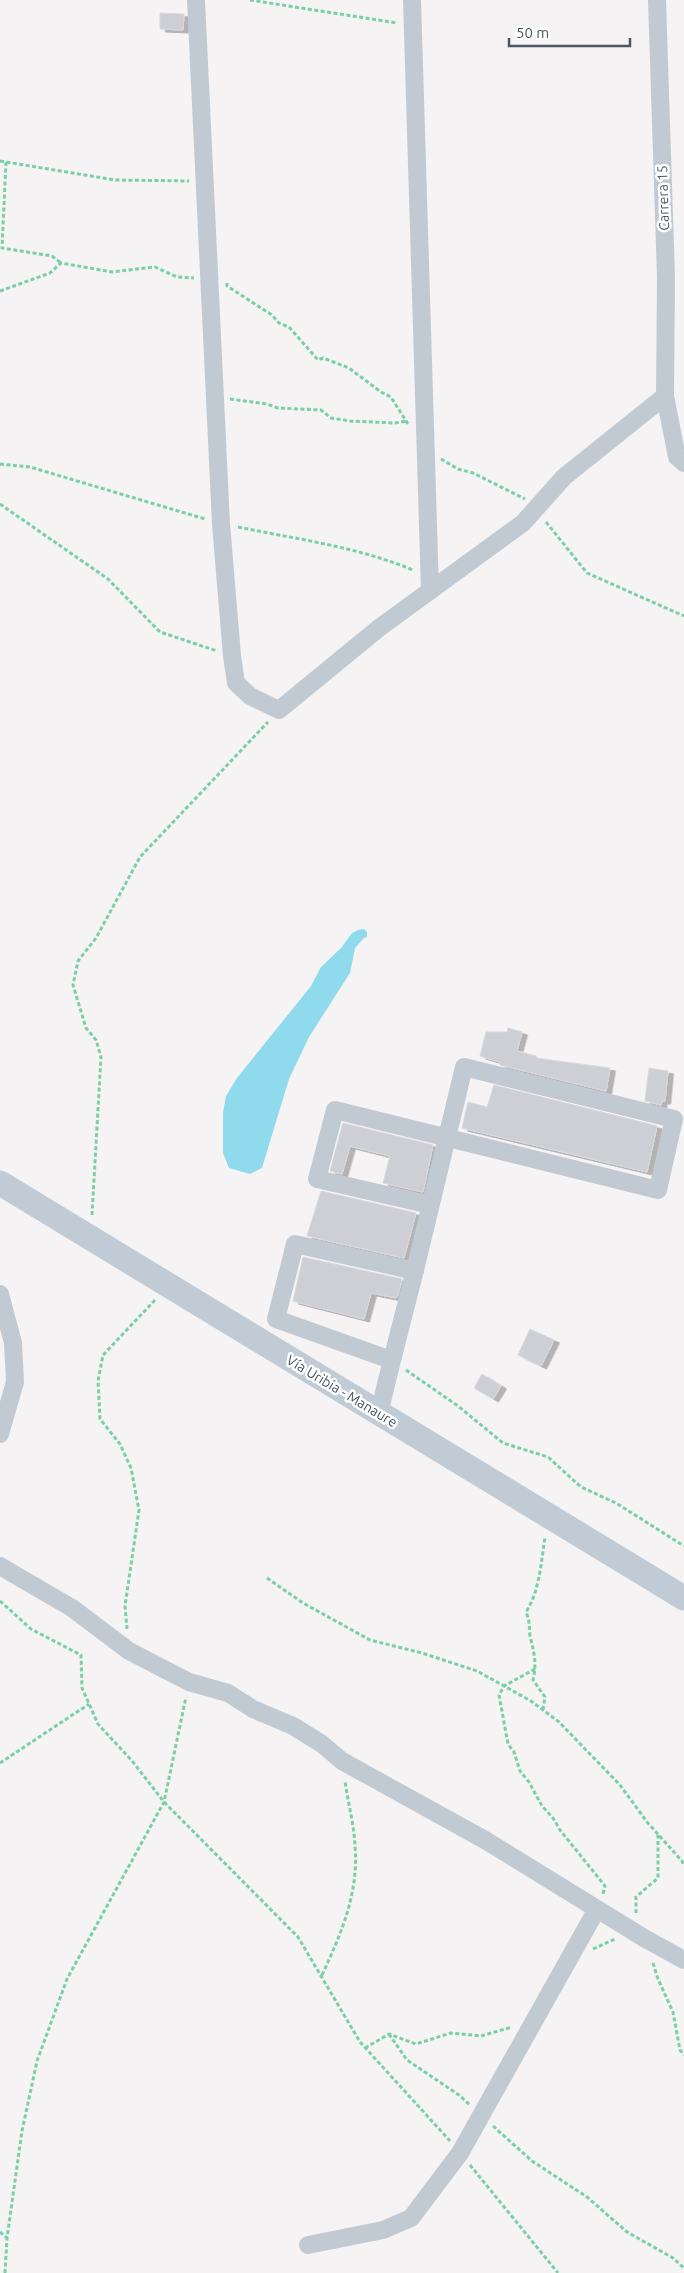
<svg xmlns="http://www.w3.org/2000/svg" width="684" height="2273" font-family="Ubuntu,sans-serif">
  <style>
    .water { fill: #90daee }
    .building { fill: #cdcfd5; stroke: #d7d9de; filter: url(#shadow) }
    .lines { fill: none; stroke-linecap: round; stroke-linejoin: round }
    .path { stroke: #7ad0a6; stroke-width: 3; stroke-dasharray: 4 2.5; stroke-linecap: butt }
    .street { stroke: #c1cad2; stroke-width: 18 }
    .secondary { stroke: #c1cbd6; stroke-width: 25 }
    .labels { text-anchor: middle; stroke-width: 5; stroke-linejoin: round; paint-order: stroke }
    .street-label { font-size: 14px; fill: #4a5661; stroke: #fff }
  </style>
  <defs>
    <filter id="shadow"><feDropShadow dx="5.5" dy="3" stdDeviation="0" flood-color="#0004"/></filter>
  </defs>
  <rect width="100%" height="100%" fill="#f5f3f3"/>
  <!-- water -->
  <path class="water" d="M364,929L367,932V937L364,938L355,948L350,973L309,1037L289,1079L262,1168L250,1174L229,1168L223,1153V1112L226,1096L237,1078L311,986L321,967L341,948L352,933L358,930Z"/>
  <!-- building -->
  <path class="building" d="M160,13L184,14L183,30L160,29Z
    M508,1028L522,1032L517,1051L536,1056V1058L610,1068L606,1091L500,1065V1062L480,1056L486,1032H507Z
    M649,1068L668,1071L665,1101H662L661,1105L645,1101Z
    M494,1085L657,1126L647,1172L462,1128L468,1102L487,1107Z
    M343,1123L433,1145L423,1192L383,1183L390,1156L350,1146L342,1174L330,1171Z
    M321,1191L416,1213L404,1258L307,1236Z
    M303,1257L402,1279L398,1295L396,1298L371,1293L364,1319L293,1301Z
    M530,1329L554,1340L541,1366L518,1355Z
    M482,1374L501,1386L493,1399L474,1388Z"/>
  <g class="lines">
    <!-- path -->
    <path class="path" d="M250,0L397,23
      M0,161L115,180L189,181
      M6,162L2,248L52,256L61,263
      M227,283V286L272,315L279,323L289,327L318,360L323,358L349,368L381,392L391,397L408,424
      M0,291L50,273L61,263L112,272L155,267L177,277L194,278
      M230,399L267,404L278,408L321,410L331,418L350,421L395,423L407,421
      M441,459L458,469L473,473L525,499
      M0,464L30,467L205,519
      M0,504L108,579L160,632L217,651
      M546,522L587,573L684,616
      M238,527C296,539 358,547 413,570
      M92,1215L101,1057L96,1040L86,1028L73,985L78,961L96,938L140,857L268,722
      M406,1370L458,1406L503,1443L548,1457L581,1487L616,1503L684,1546
      M267,1578L303,1603L370,1640L422,1653L477,1671L531,1701L559,1722L620,1785L647,1822L682,1861L684,1866
      M0,1601L31,1629L81,1655L82,1688L98,1724L133,1762L164,1802L298,1937L360,2042L450,2141
      M127,1629L125,1606L139,1510L131,1468L120,1444L100,1419L98,1381L103,1355L156,1299
      M535,1669L504,1686L499,1695L508,1744L514,1752L520,1771L529,1782L542,1806L553,1818L560,1830L605,1886L603,1894
      M543,1710L545,1697L533,1680C537,1663 534,1652 530,1636C529,1627 530,1621 526,1612C540,1590 541,1562 545,1537
      M0,1763L89,1704
      M636,1913V1897L658,1878V1835
      M593,1949L615,1939
      M653,1963L658,1979L673,2012L680,2050L684,2055
      M322,1975C341,1934 359,1893 355,1846C354,1824 348,1803 345,1781
      M389,2034L407,2060L459,2095L470,2105
      M365,2048L389,2034L416,2044L451,2033L481,2036L512,2027
      M493,2126L532,2161L587,2197L627,2232L673,2258L684,2268
      M470,2165L558,2273
      M0,2232L7,2238
      M5,2273L7,2238L22,2131L37,2061L67,1979L164,1802L186,1697"/>
    <!-- street -->
    <path class="street" d="M196,0L221,524L232,656L236,683L250,696L279,710L379,628L523,523L564,477L665,396
      M412,0L430,591
      M657,0L666,277L665,396L677,457L684,463
      M0,1294L13,1343L15,1382L0,1434
      M391,1360L276,1319L295,1244L415,1271
      M379,1414C390,1366 403,1318 415,1270C431,1203 447,1135 464,1067L674,1119L658,1190L335,1110L317,1179L430,1205
      M0,1566L72,1608L129,1651L189,1682L228,1693L253,1709L293,1726L322,1744L342,1761L485,1840L644,1938L684,1960
      M308,2245L383,2230L411,2218L460,2153L597,1909"/>
    <!-- secondary -->
    <path class="secondary" d="M0,1183L684,1598"/>
  </g>
  <g class="labels">
    <!-- street labels -->
    <g class="street-label">
      <text transform="translate(663 198) rotate(-92)" y="5">Carrera 15</text>
      <text transform="translate(342 1391) rotate(31)" y="5">Vía Uribia - Manaure</text>
    </g>
  </g>
  <!-- scale -->
  <path d="M509 38v8h121v-8" fill="none" stroke="#4a5661" stroke-width="2.5"/>
  <text x="516" y="38" font-size="15" fill="#4a5661" stroke="#ffffff" stroke-width="4" paint-order="stroke">50 m</text>
</svg>
